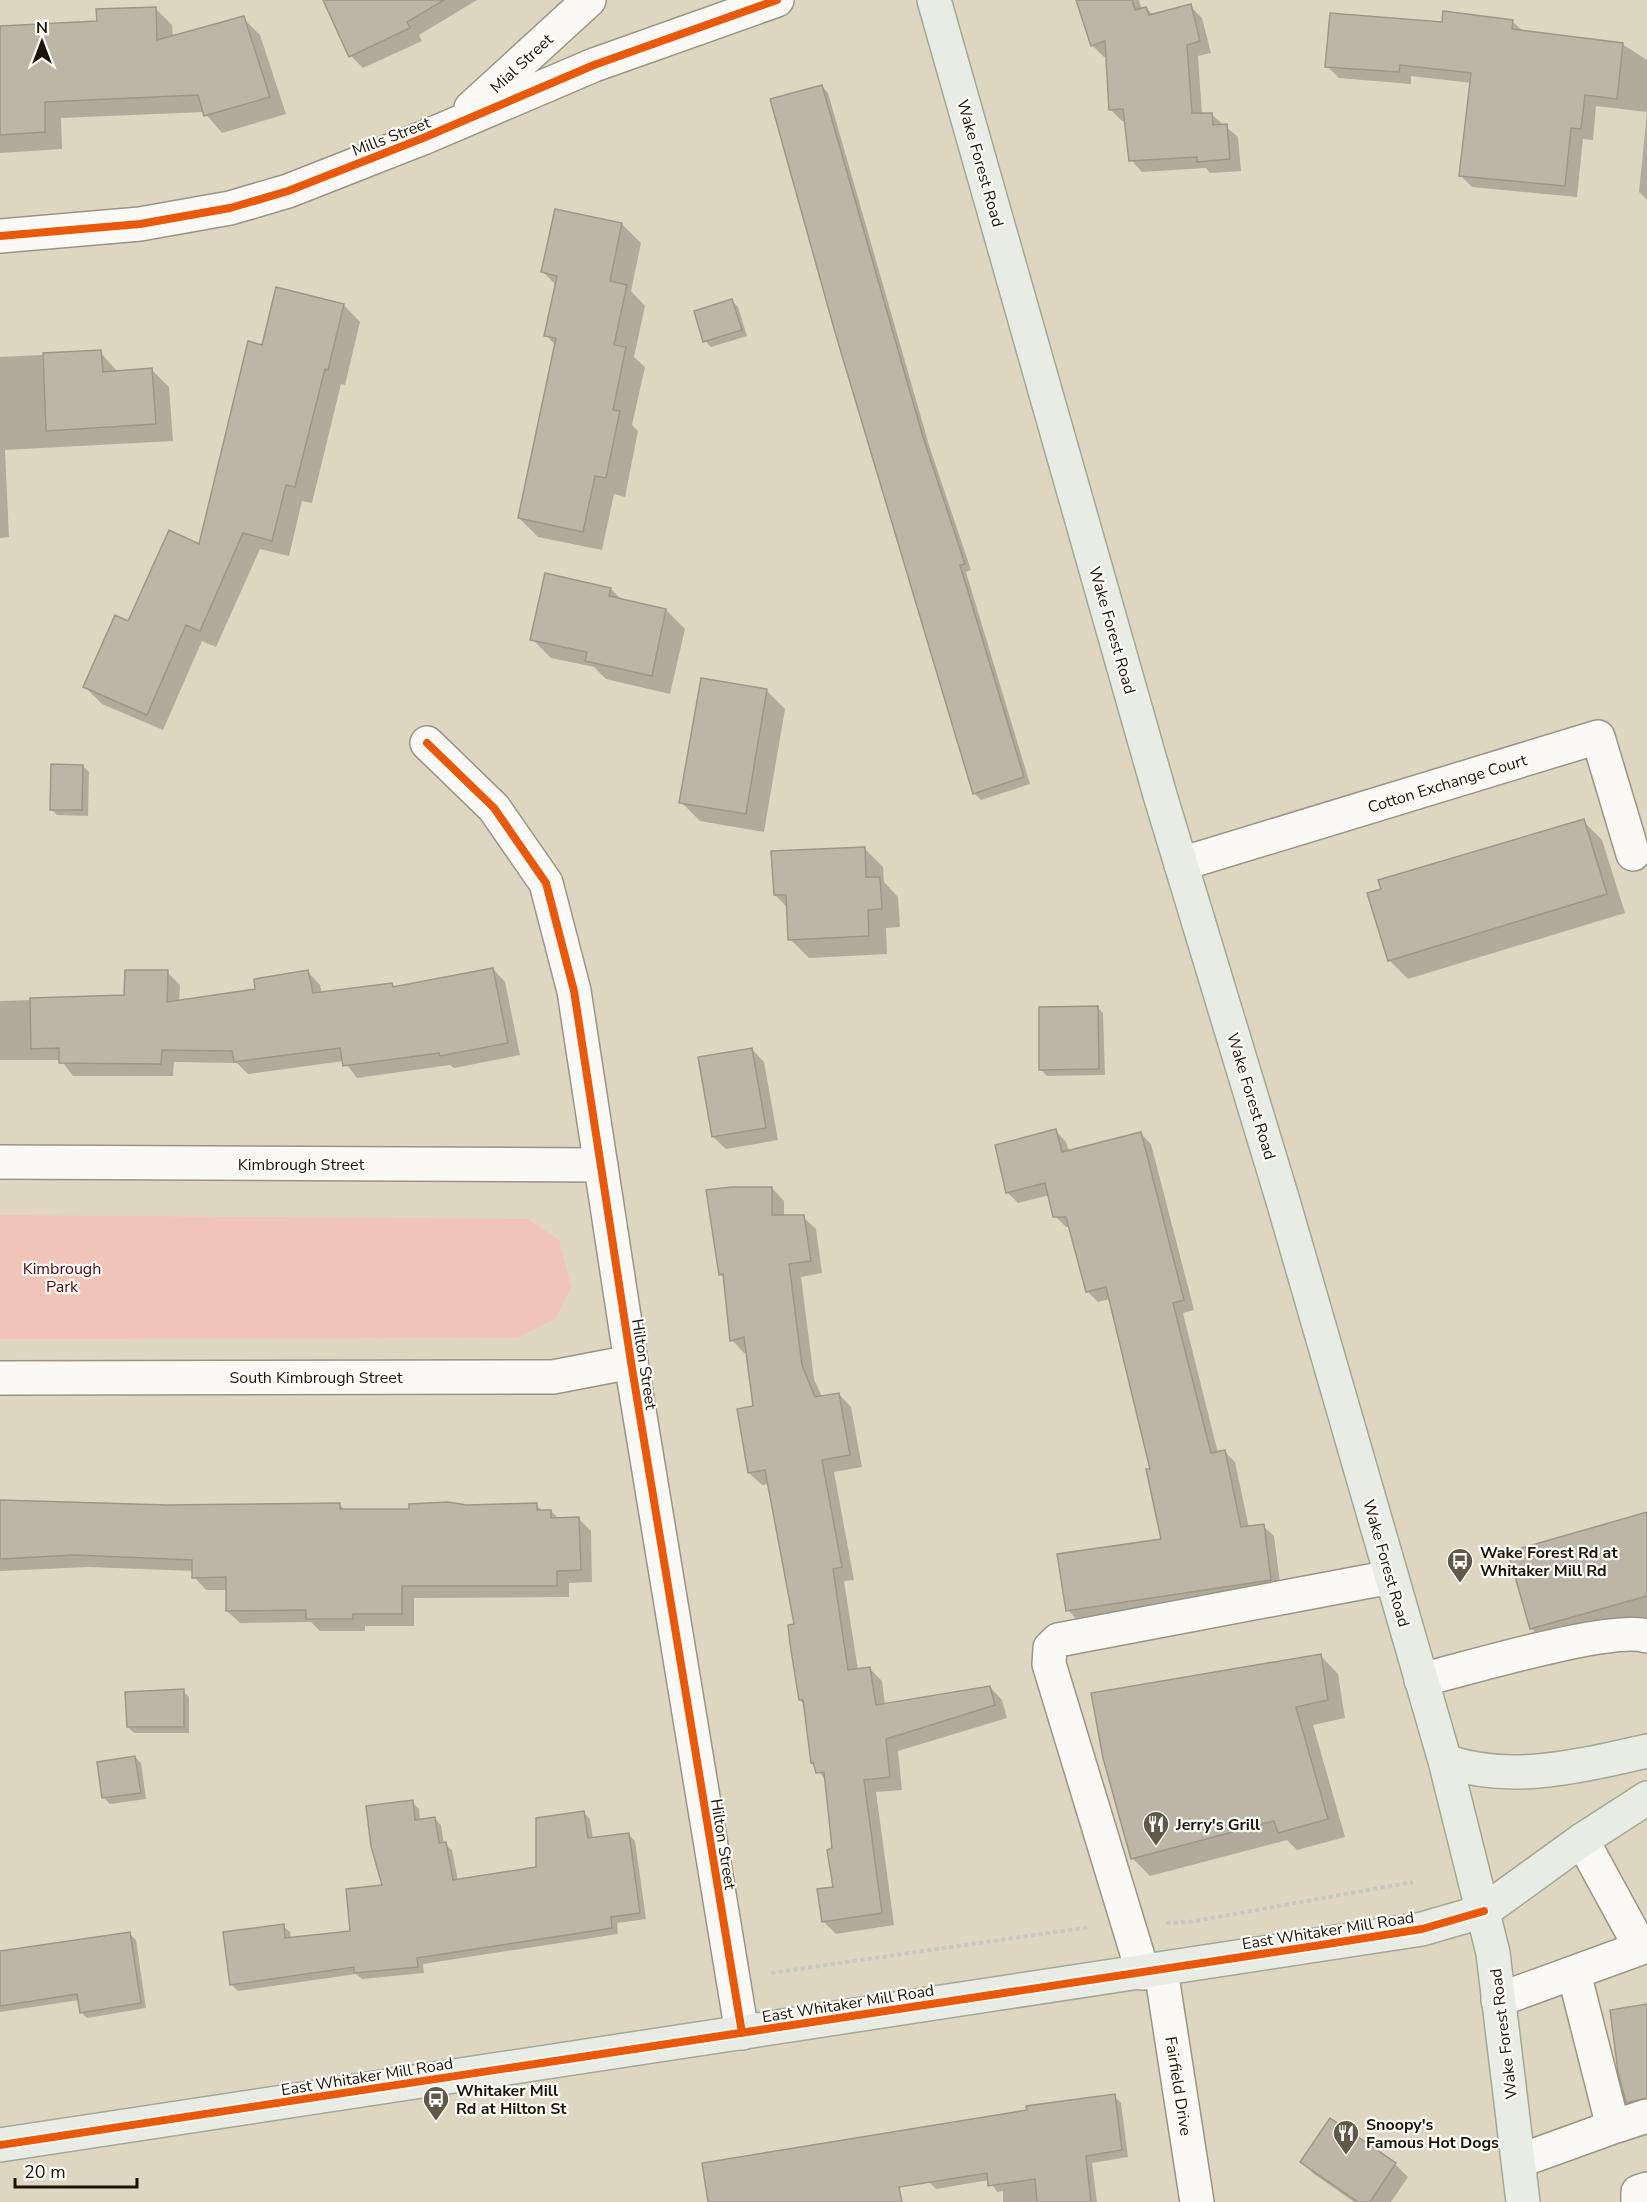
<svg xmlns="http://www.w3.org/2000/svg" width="1647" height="2202" font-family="'Nunito Sans',sans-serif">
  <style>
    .green { fill: #f0c5b8 }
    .shadow { fill: #0003 }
    .building { fill: #bdb6a7; stroke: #9e9788; stroke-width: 1.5 }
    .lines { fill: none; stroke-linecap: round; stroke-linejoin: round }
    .minor-casing { stroke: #9b9485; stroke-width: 36 }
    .major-casing { stroke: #a3a895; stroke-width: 36 }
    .path { stroke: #c9c7c1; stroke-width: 4; stroke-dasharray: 4.5 3; stroke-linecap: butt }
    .minor { stroke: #faf9f6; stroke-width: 33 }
    .major { stroke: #e8ece4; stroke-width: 33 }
    .cycleway-casing { stroke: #fefcf9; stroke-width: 11 }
    .cycleway { stroke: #e8590c; stroke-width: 8 }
    .labels { text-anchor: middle; stroke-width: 4.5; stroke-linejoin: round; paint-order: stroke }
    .street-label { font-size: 16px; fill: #1b1508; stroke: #fefcf9 }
    .park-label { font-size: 16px; fill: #530409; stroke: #fefcf9 }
    .poi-label { font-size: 16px; font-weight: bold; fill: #1b1508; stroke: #fefcf9; text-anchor: start }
  </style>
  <rect width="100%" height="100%" fill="#dfd6c2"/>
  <!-- green -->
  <path class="green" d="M0,1215L528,1219L559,1240L571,1287L555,1319L517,1338L0,1339Z"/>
  <!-- shadow -->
  <path class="shadow" d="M324,0H477L419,35L422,41L363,68L351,56Z
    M1078,0H1139L1142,10L1146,8L1153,15L1190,6L1202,18L1211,53L1198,56L1202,114H1211L1238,137L1241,171L1210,173L1206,168L1142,172L1131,160L1126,121H1122L1110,109L1107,56L1104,57L1092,45Z
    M155,8L172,25L173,37L243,18L260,35L286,114L222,133L204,112L61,118L62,149L0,153V27L98,23Z
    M1512,21L1524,32L1622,44L1647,60V112L1596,106L1593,140L1583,139L1577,197L1472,187L1460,175L1472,83L1411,76V84L1339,78L1327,66L1443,23Z
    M822,86L828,93L929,445L971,570L966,572L1030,784L981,800L974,793Z
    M1647,112V200L1639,192Z
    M622,224L641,243L631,291L645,306L634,357L645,367L632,425L638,431L625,497L614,494L602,550L538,537L519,518L556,346L546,335L556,285L543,272Z
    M732,301L738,307L747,336L711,347L705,341Z
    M344,305L360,322L345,385L341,384L312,503L302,501L289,556L260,549L216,647L202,641L163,730L102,704L85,687L129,623L200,546L263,346Z
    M100,352L118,372L152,370L169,387L173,441L5,450L9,537L0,538V357Z
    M611,589L622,600L666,610L685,629L670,694L606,679L594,667L551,658L532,639Z
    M766,690L785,709L764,832L700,821L681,802Z
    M83,766L89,772L88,816L57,815L51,809Z
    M1583,821L1602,840L1625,913L1408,979L1389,960Z
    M864,848L883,867L884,882L898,897L900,927L886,928L887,954L809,958L790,939L788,908L775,895Z
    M493,969L505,982L520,1055L454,1068L450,1065L357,1078L344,1061L248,1074L237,1063L174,1062L173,1076H73L61,1060H0V1001L126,997L167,972L180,985L179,1002L256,990L308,972L320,985L322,994L392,985L395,988Z
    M1097,1007L1103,1013L1105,1075L1047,1076L1041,1070Z
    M752,1049L764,1062L778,1140L726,1149L713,1137Z
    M1056,1131L1066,1142L1069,1151L1141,1134L1151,1144L1194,1310L1183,1313L1218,1453L1224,1451L1235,1462L1249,1528L1263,1526L1274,1536L1281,1591L1078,1621L1068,1610L1163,1540L1151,1470L1110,1299L1098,1302L1087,1291L1070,1227H1066L1055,1216L1050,1195L1018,1203L1007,1192Z
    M772,1188L784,1201V1217H803L816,1229L822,1273L801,1277L814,1379L822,1397L839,1394L851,1407L862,1467L834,1472L854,1580L844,1581L858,1670L869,1668L882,1681L885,1705L990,1687L1002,1700L1007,1718L898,1751L902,1790L876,1792L894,1925L836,1934L823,1921L834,1888V1850L826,1781L812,1762L805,1705L800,1700L795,1625L769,1484L762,1485L749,1473L755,1408L747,1352L744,1353L732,1340L725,1278L720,1274Z
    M0,1501L167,1506L340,1505L346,1511L536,1505L544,1512L551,1511L559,1519H579L591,1531L592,1582L569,1583V1597L414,1598V1626H365V1631H320L311,1622L240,1623L227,1611V1590H206L194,1577V1571L89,1567L0,1571Z
    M1647,1514V1620L1551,1648L1532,1629L1510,1553Z
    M1321,1656L1338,1674L1345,1718L1313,1725L1345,1837L1297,1850L1287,1840L1150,1876L1132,1858Z
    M183,1691L189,1697V1733H134L128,1727Z
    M135,1757L141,1763L146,1799L110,1804L104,1798Z
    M412,1802L419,1809L420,1821L435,1819L441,1825L444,1844L452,1850L458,1881L537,1869L584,1813L590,1819L593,1839L628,1834L635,1841L646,1919L617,1923L618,1934L423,1964L424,1973L362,1979L356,1974L238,1991L231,1984L283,1926L290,1932L291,1939L352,1932L384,1887Z
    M130,1934L136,1940L146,2008L87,2018L81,2012L79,2000L0,2012V1952Z
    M1114,2096L1121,2103L1128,2157L1092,2163L1097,2202H1003V2191L997,2192L989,2180L936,2189L929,2182L930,2126Z
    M1301,2162L1395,2164L1408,2177L1391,2202H1354L1314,2174Z"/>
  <!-- building -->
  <path class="building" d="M323,0H444L407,22L410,28L349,57Z
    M1076,0H1132L1135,10L1146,7L1149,15L1191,4L1200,41L1187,45L1192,113H1212L1213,125L1227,124L1230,159L1197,162V157L1129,161L1123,109L1109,110L1105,41L1091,46Z
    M156,7L157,40L244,16L270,97L204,116L198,95L45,102V132L0,135V26L97,21L96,9Z
    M1443,11L1513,20L1512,29L1623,43L1617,99L1585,95L1581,129L1571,128L1565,186L1459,176L1471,73L1400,65L1399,72L1325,67L1330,13L1442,22Z
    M822,85L923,437L965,564L960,565L1024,777L973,794L835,332L770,99Z
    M555,209L622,223L610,281L627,285L614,345L626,347L613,410L620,411L606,478L595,476L583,532L518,518L556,338L544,336L557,276L541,272Z
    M276,287L344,304L328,370L325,369L295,487L286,485L272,541L243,533L200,631L186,625L147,715L83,687L115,615L128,621L169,530L199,544L248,341L262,345Z
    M732,299L742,330L703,342L694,311Z
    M101,350L103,372L152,368L156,424L46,431L43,353Z
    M545,573L611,588L609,596L666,609L652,676L585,661L587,652L530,640Z
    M701,678L767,689L746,814L679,803Z
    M51,764L83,765L82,810H50Z
    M1584,819L1607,894L1388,961L1367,893L1381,889L1378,880Z
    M865,847L866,877H880L882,909L868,910L869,936L788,940L786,895H774L771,851Z
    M493,968L508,1043L440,1056L439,1053L343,1066L340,1048L234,1062L232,1051L162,1050L161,1064L59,1063V1048L31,1049L30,998L124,995L125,970H168L167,1002L255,989L254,979L308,970L313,993L392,983L393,987Z
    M1098,1006L1099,1069L1039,1070V1007Z
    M752,1048L766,1128L712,1137L698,1057Z
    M1056,1129L1062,1152L1141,1132L1184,1300L1173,1303L1211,1453L1225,1450L1241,1527L1264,1524L1271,1580L1066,1611L1057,1554L1161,1539L1146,1469H1150L1106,1287L1086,1292L1066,1217H1053L1045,1183L1006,1193L995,1145Z
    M731,1187H772V1215H804L811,1261L789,1264L802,1365L815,1397L839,1393L850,1455L822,1460L842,1567L833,1569L848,1670L870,1667L876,1705L990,1686L995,1705L886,1739L890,1777L864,1780L882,1913L822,1922L817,1889L833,1887L827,1850L832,1848L824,1772L816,1773L813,1762L811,1763L803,1700H799L790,1644L788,1625L794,1624L765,1470L748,1473L737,1409L753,1406L744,1337L730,1341L723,1274L719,1275L706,1190Z
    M0,1500L167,1505L340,1503V1509H409V1504L448,1502L467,1505L537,1503V1510H551V1518L579,1517L581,1570L557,1571V1586H402V1614H353V1619H306V1610L226,1611V1577L192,1578V1560L75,1555L0,1559Z
    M1647,1512V1596L1530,1629L1508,1552Z
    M1321,1654L1328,1700L1296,1707L1328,1819L1278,1833L1274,1821L1131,1859L1103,1758L1091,1693Z
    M184,1689V1727H127L125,1692Z
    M135,1756L141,1793L102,1798L97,1762Z
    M413,1800L415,1820L435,1817L439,1843L446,1842L453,1880L536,1867V1818L584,1811L588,1838L629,1833L640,1913L611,1917L612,1928L417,1958L418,1967L354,1973V1967L230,1985L223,1932L284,1924L285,1938L350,1931L346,1889L382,1885L371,1846L366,1806Z
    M130,1932L141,2003L80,2013L77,1994L0,2006V1951Z
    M1647,2004V2098L1626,2103L1618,2072L1610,2010Z
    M1115,2094L1122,2150L1086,2156L1091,2202H1037L1035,2179L988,2186L987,2173L899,2187L902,2202H708L702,2163L1027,2110L1026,2106Z
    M1330,2118L1396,2163L1370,2202H1358L1300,2162Z"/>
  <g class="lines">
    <!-- minor casing -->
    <g class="minor-casing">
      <path id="minor" d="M471,108L589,0
        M0,236L140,224L230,208L288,191L423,138L594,65L777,0
        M427,743L494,808L546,883L574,991L631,1362L742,2033
        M1181,864L1598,737L1633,854
        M0,1162L601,1165
        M0,1378L553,1377L631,1362
        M1421,1680C1465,1669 1611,1625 1647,1636
        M1161,1970L1197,2202
        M1143,1973L1049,1664L1050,1648L1058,1640L1391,1577
        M1498,2000L1641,1948L1582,1840
        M1613,2127L1647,2116
        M1519,2161L1613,2127L1574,1973
        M1638,2202V2192L1647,2189"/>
    </g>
    <!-- major casing -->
    <g class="major-casing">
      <path id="major" d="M934,0L1160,795L1283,1201L1445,1761L1493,1953L1523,2202
        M1445,1761C1512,1784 1579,1766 1647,1751
        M0,2145L1422,1929L1484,1911L1582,1840L1647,1798"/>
    </g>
    <!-- path -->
    <path class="path" d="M1166,1923L1189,1922L1413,1882
      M771,1973L1090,1927"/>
    <!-- minor -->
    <use href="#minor" class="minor"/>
    <!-- major -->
    <use href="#major" class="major"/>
    <!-- cycleway casing -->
    <g class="cycleway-casing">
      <path id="cycleway" d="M0,236L140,224L230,208L288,191L423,138L594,65L777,0
        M427,743L494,808L546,883L574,991L631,1362L742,2033
        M0,2145L1321,1945L1422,1929L1484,1911"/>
    </g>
    <!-- cycleway -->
    <use href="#cycleway" class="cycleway"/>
  </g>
  <!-- icons -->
  <defs>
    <g id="bus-pin" transform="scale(1.35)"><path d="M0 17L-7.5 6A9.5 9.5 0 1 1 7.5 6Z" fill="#605949" stroke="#fefcf9"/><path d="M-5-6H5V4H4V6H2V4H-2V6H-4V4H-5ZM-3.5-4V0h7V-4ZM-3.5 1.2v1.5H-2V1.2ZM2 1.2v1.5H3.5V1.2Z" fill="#fff"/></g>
    <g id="restaurant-pin" transform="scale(1.35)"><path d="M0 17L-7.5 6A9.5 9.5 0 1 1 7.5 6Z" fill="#605949" stroke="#fefcf9"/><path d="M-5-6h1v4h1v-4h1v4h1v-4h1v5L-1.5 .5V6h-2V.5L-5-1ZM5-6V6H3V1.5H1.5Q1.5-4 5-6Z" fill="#fff"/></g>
  </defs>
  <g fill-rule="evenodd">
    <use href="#bus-pin" x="1460" y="1561"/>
    <use href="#restaurant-pin" x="1156" y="1824"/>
    <use href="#bus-pin" x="436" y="2099"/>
    <use href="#restaurant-pin" x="1346" y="2133"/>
  </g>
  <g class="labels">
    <!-- street labels -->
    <g class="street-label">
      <text transform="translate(521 63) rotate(-43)" y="6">Mial Street</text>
      <text transform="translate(391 136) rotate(-21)" y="6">Mills Street</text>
      <text transform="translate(981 163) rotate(74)" y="6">Wake Forest Road</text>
      <text transform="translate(1113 630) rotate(74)" y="6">Wake Forest Road</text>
      <text transform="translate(1447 783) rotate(-17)" y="6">Cotton Exchange Court</text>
      <text transform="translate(1252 1096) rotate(73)" y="6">Wake Forest Road</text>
      <text x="301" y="1170">Kimbrough Street</text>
      <text transform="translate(645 1364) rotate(81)" y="6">Hilton Street</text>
      <text x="316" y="1383">South Kimbrough Street</text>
      <text transform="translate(1387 1563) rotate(74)" y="6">Wake Forest Road</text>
      <text transform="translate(724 1844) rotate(81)" y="6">Hilton Street</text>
      <text transform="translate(1328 1930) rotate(-9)" y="6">East Whitaker Mill Road</text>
      <text transform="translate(848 2003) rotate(-9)" y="6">East Whitaker Mill Road</text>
      <text transform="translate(1503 2034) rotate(-97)" y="6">Wake Forest Road</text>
      <text transform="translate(367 2076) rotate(-9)" y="6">East Whitaker Mill Road</text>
      <text transform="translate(1179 2086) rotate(81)" y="6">Fairfield Drive</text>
    </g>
    <!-- park labels -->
    <g class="park-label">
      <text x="62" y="1274">Kimbrough<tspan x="62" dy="18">Park</tspan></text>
    </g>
    <!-- poi labels -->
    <g class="poi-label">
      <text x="1480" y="1558">Wake Forest Rd at<tspan x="1480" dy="18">Whitaker Mill Rd</tspan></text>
      <text x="1176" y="1830">Jerry's Grill</text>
      <text x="456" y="2096">Whitaker Mill<tspan x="456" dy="18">Rd at Hilton St</tspan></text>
      <text x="1366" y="2130">Snoopy's<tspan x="1366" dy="18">Famous Hot Dogs</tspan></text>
    </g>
  </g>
  <!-- north arrow -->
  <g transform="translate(42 42)" stroke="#fefcf9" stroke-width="4.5" paint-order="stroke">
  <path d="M0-4.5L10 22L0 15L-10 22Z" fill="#1b1508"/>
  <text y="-9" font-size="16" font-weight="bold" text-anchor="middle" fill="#1b1508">N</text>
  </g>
  <!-- scale -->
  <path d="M15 2178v9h122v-9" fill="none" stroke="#1b1508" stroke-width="3"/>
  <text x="24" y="2178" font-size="18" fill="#1b1508" stroke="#fefcf9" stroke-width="4.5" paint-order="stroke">20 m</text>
</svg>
